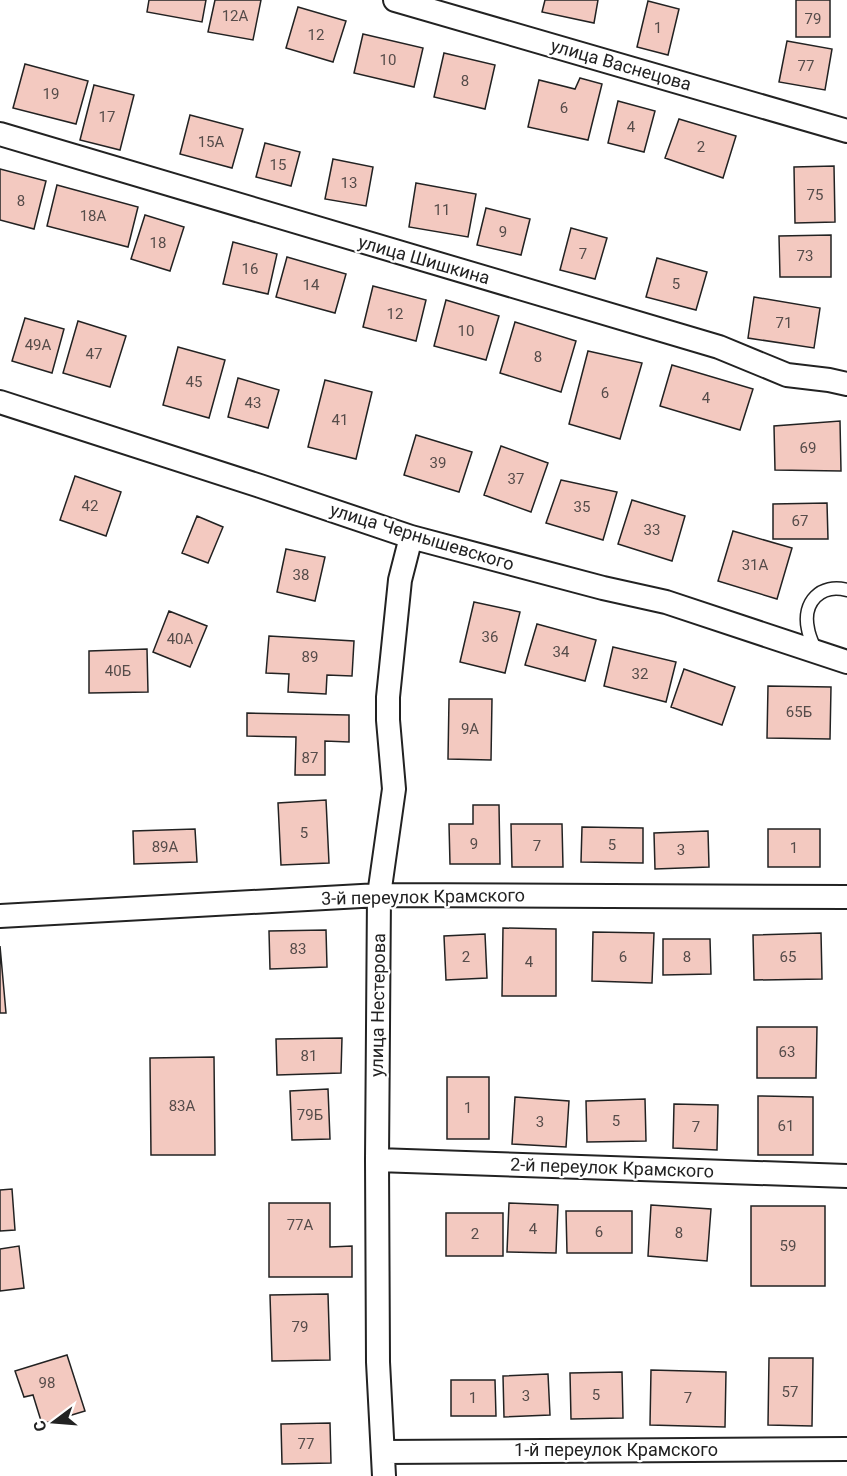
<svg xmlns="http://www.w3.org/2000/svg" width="847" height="1476" font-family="Roboto,sans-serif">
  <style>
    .building { fill: #f3c9c0; stroke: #222; stroke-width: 1.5 }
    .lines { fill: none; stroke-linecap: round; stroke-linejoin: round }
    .lane-casing { stroke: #222; stroke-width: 15 }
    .street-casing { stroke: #222; stroke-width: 26 }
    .lane { stroke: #fff; stroke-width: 12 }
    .street { stroke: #fff; stroke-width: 22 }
    .labels { text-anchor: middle; stroke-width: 4.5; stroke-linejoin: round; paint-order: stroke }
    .number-label { font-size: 15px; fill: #564c4a }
    .street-label { font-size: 18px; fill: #222; stroke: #fff }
  </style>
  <rect width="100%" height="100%" fill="#fff"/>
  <!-- building -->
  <path class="building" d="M149,0H206L202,22L147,12Z
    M215,0H261L253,40L208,32Z
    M545,0H598L594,23L542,12Z
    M796,0H830V37H796Z
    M648,1L679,9L668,55L637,47Z
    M298,7L346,21L333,62L286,48Z
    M363,34L423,48L414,87L354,73Z
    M787,41L832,49L825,90L779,82Z
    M444,53L495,65L485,109L434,97Z
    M25,64L88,81L76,124L13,108Z
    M580,78L602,84L588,140L528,127L539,80L575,89Z
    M94,85L134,95L120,150L80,140Z
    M618,101L655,111L644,152L608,143Z
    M190,115L243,129L232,168L180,154Z
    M679,119L736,136L723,178L665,158Z
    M265,143L300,152L291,186L256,177Z
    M333,159L373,167L366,206L325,199Z
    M834,166L835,222L795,223L794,167Z
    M0,169L46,181L34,229L0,220Z
    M416,183L476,194L468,237L409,227Z
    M57,185L138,207L128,247L47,226Z
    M486,208L530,219L521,255L477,245Z
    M145,215L184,227L170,271L131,259Z
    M571,228L607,238L595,279L560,270Z
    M831,235V277H780L779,236Z
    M233,242L277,254L268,294L223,284Z
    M287,257L346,274L335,313L276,297Z
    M657,258L707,272L696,310L646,297Z
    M373,286L426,300L416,341L363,327Z
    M754,297L820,308L814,348L748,338Z
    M446,300L499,316L486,360L434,346Z
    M25,318L64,329L52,373L12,361Z
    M78,321L126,336L110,387L63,373Z
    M515,322L576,341L561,392L500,373Z
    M178,347L225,360L209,418L163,405Z
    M588,351L642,363L620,439L569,424Z
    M672,365L753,389L740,430L660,406Z
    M238,378L279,390L268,428L228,417Z
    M325,380L372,392L356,459L308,447Z
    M840,421L841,471L775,470L774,426Z
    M416,435L472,452L459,492L404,475Z
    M501,446L548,463L531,512L484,495Z
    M75,476L121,492L106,536L60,520Z
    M561,480L617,492L603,540L546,523Z
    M632,500L685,516L672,561L618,544Z
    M827,503L828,539H773V504Z
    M197,516L223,527L208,563L182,553Z
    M733,531L792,548L777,599L718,581Z
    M286,549L325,557L315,601L277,592Z
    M474,602L520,612L505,673L460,662Z
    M169,611L207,626L190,667L153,652Z
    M537,624L596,640L585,681L525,665Z
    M269,636L354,641L352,676L327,675L326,694L288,692L289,674L266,673Z
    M613,647L676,662L666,702L604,686Z
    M147,649L148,692L89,693V651Z
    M684,669L735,687L722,725L671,707Z
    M768,686L831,687L830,739L767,738Z
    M449,699H492L491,760L448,759Z
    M247,713L349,715V742L325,741V775H295L296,737L247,736Z
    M326,800L329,863L281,865L278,803Z
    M473,805H499L500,864H450L449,824H473Z
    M511,824H562L563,867H512Z
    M582,827L643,828V863L581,862Z
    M195,829L197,862L134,864L133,831Z
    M768,829H820V867H768Z
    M708,831L709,867L655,869L654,833Z
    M503,928L556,929V996H502Z
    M326,930L327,967L270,969L269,931Z
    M593,932L654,933L652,983L592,981Z
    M821,933L822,979L754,980L753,935Z
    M485,934L487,978L446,980L444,936Z
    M663,939H710L711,974L663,975Z
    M0,946L6,1013H0Z
    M757,1027H817L816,1078H757Z
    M342,1038L341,1073L277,1075L276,1039Z
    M214,1057L215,1155H151L150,1058Z
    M447,1077H489V1139H447Z
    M328,1089L330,1139L292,1140L290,1091Z
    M758,1096L813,1097V1155H758Z
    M515,1097L569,1101L566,1147L512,1144Z
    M645,1099L646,1141L587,1142L586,1101Z
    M674,1104L718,1105L717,1150L673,1148Z
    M12,1189L15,1230L0,1231V1190Z
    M269,1203H330V1247L352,1246V1277H269Z
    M509,1203L558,1205L556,1253L507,1252Z
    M651,1205L711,1209L707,1261L648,1256Z
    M751,1206H825V1286H751Z
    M566,1211H632V1253H567Z
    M446,1213H503V1256H446Z
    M19,1246L24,1288L0,1291V1249Z
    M328,1294L330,1360L272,1361L270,1295Z
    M67,1355L85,1411L42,1424L33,1395L24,1397L15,1371Z
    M769,1358H813L812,1426L768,1425Z
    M651,1370L726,1372L725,1427L650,1425Z
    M622,1372L623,1418L571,1419L570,1373Z
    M548,1374L550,1415L504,1417L503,1376Z
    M451,1380H495L496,1416H451Z
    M330,1423L331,1463L282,1464L281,1424Z"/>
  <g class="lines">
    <!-- lane casing -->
    <g class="lane-casing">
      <path id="lane" d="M816,652C813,644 809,636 808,629C802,602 821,583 847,590"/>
    </g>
    <!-- street casing -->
    <g class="street-casing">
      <path id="street" d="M395,0L847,131
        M0,134L719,347L787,375L829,380L847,384
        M0,402L260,486L411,537L603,588L666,602L847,662
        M0,916L379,895L847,897
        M377,1160L847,1176
        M384,1452L847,1449
        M384,1476L378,1362L377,1160L379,895L394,789L388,720V697L400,580L411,537"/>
    </g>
    <!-- lane -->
    <use href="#lane" class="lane"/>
    <!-- street -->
    <use href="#street" class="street"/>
  </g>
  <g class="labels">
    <!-- number labels -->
    <g class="number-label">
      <text x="235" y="21">12А</text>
      <text x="813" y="24">79</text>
      <text x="658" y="33">1</text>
      <text x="316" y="40">12</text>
      <text x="388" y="65">10</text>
      <text x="806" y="71">77</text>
      <text x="465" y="86">8</text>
      <text x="51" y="99">19</text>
      <text x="564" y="113">6</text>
      <text x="107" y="122">17</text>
      <text x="631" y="132">4</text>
      <text x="211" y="147">15А</text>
      <text x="701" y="152">2</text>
      <text x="278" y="170">15</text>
      <text x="349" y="188">13</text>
      <text x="815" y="200">75</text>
      <text x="21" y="206">8</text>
      <text x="442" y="215">11</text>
      <text x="93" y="221">18А</text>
      <text x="503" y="237">9</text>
      <text x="158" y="248">18</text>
      <text x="583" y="259">7</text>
      <text x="805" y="261">73</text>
      <text x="250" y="274">16</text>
      <text x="676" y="289">5</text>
      <text x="311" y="290">14</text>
      <text x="395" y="319">12</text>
      <text x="784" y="328">71</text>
      <text x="466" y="336">10</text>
      <text x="38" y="350">49А</text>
      <text x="94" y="359">47</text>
      <text x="538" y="362">8</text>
      <text x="194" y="387">45</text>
      <text x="605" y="398">6</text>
      <text x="706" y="403">4</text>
      <text x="253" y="408">43</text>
      <text x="340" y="425">41</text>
      <text x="808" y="453">69</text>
      <text x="438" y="468">39</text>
      <text x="516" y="484">37</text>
      <text x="90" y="511">42</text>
      <text x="582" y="512">35</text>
      <text x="800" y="526">67</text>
      <text x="652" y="535">33</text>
      <text x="755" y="570">31А</text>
      <text x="301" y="580">38</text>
      <text x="490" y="642">36</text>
      <text x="180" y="644">40А</text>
      <text x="561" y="657">34</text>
      <text x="310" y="662">89</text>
      <text x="118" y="676">40Б</text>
      <text x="640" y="679">32</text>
      <text x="799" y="717">65Б</text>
      <text x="470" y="734">9А</text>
      <text x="310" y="763">87</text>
      <text x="304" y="838">5</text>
      <text x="474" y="849">9</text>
      <text x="612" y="850">5</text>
      <text x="537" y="851">7</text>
      <text x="165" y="852">89А</text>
      <text x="794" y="853">1</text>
      <text x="681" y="855">3</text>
      <text x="298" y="954">83</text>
      <text x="466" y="962">2</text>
      <text x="623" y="962">6</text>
      <text x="687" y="962">8</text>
      <text x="788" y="962">65</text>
      <text x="529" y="967">4</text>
      <text x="787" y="1057">63</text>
      <text x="309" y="1061">81</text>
      <text x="182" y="1111">83А</text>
      <text x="468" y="1113">1</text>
      <text x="310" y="1120">79Б</text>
      <text x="616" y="1126">5</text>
      <text x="540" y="1127">3</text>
      <text x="786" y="1131">61</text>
      <text x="696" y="1132">7</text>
      <text x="300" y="1230">77А</text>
      <text x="533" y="1234">4</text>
      <text x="599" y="1237">6</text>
      <text x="679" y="1238">8</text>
      <text x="475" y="1239">2</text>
      <text x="788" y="1251">59</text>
      <text x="300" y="1332">79</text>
      <text x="47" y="1388">98</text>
      <text x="790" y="1397">57</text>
      <text x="596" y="1400">5</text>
      <text x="526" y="1401">3</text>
      <text x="473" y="1403">1</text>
      <text x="688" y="1403">7</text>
      <text x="306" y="1449">77</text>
    </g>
    <!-- street labels -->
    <g class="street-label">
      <text transform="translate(621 65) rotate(16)" y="6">улица Васнецова</text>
      <text transform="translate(424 260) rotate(16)" y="6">улица Шишкина</text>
      <text transform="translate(422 537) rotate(17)" y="6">улица Чернышевского</text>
      <text transform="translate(423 897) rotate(-1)" y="6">3-й переулок Крамского</text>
      <text transform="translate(378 1005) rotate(-89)" y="6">улица Нестерова</text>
      <text transform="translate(612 1168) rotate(2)" y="6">2-й переулок Крамского</text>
      <text x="616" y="1456">1-й переулок Крамского</text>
    </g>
  </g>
  <!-- north arrow -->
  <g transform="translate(54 1422) rotate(254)" stroke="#ffffff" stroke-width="4.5" paint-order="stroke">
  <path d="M0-4.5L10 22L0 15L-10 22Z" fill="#222222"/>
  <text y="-9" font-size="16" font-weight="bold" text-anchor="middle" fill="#222222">С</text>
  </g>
</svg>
